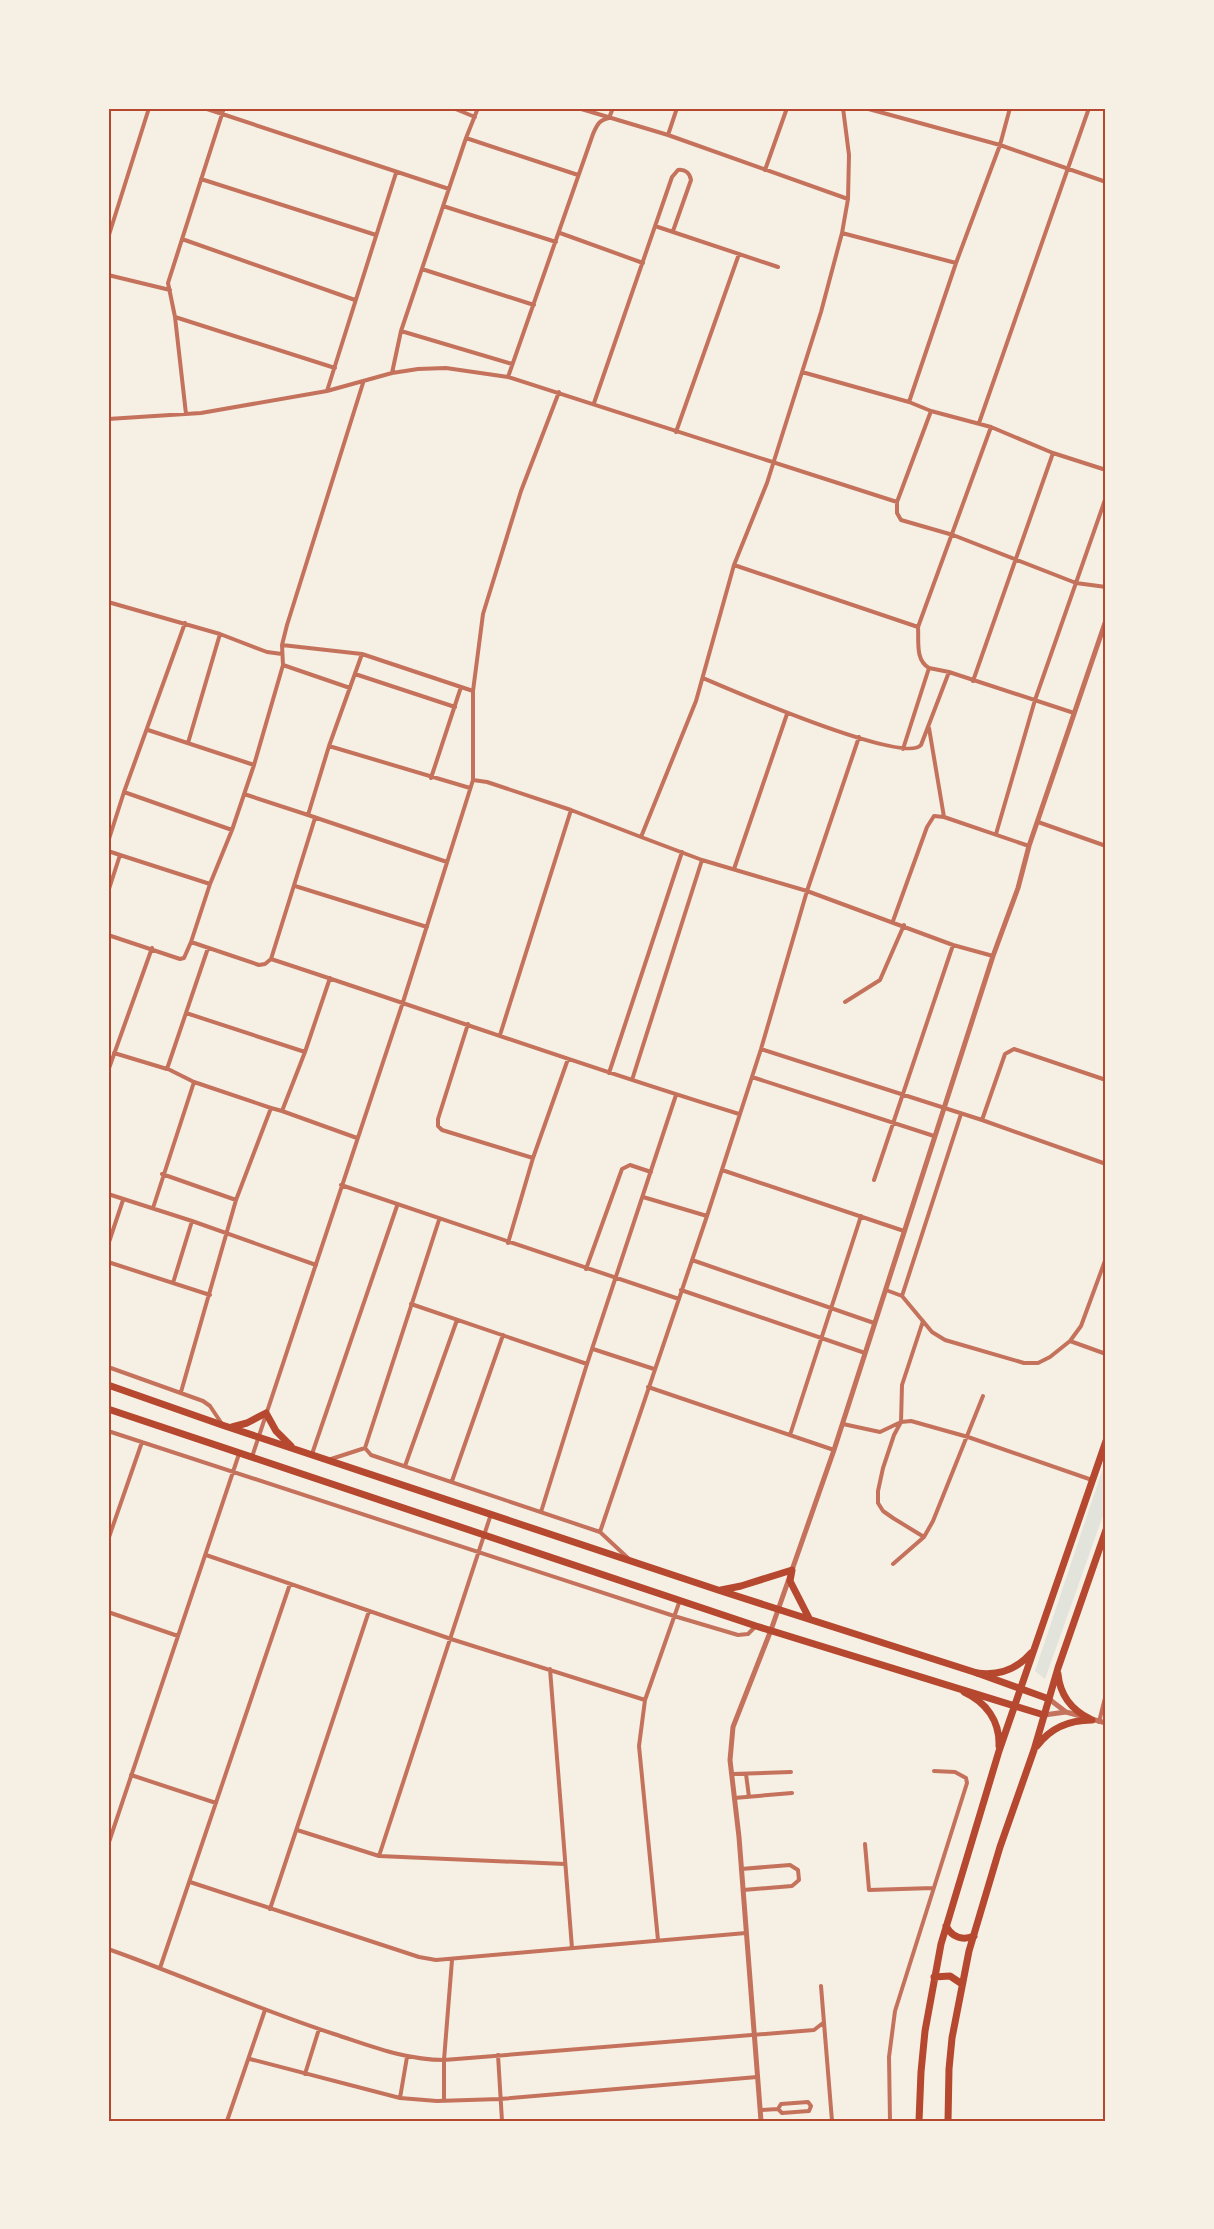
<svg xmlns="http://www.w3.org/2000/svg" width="1214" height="2229" font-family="Literata,serif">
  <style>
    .green { fill: #e2e4dc }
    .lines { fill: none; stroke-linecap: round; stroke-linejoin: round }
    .minor { stroke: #c5725c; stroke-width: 4 }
    .tertiary { stroke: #c5725c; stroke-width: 5 }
    .primary { stroke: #b5482f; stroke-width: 7 }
    .trunk { stroke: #b5482f; stroke-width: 7 }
    .neatline { fill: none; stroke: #b5482f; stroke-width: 2 }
  </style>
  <rect width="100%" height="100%" fill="#f6efe4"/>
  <!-- green -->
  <path class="green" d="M1106,1459V1507L1045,1679L1035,1671Z"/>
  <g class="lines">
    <!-- minor -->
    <path class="minor" d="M204,108L449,189
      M453,108L475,117
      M578,108L668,135L848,199
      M843,108L849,155L848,199L842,233L821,312L767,483L734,565L696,701L641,837L702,860L807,891L953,945L993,956
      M865,108L1000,145L1106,182
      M609,118L613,108
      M668,135L677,108
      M466,138L578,175
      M765,170L787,108
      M201,179L376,235
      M443,206L556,242
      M655,226L778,267
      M560,233L643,263
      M842,233L956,263
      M108,238L149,108
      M182,239L355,300
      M422,269L534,305
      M108,275L170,290
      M175,317L335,368
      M401,331L512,364
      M802,372L909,402L931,411L991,427L1053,453L1106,470
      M392,373L401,331L466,138L478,108
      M508,377L593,134C597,125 599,120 609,118
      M327,391L396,173
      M909,402L956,263L1000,145L1010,108
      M594,403L672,177L678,170C685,169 690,173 691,180L673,231
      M931,411L897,502V513L901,520L953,535L1076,583L1106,587
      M186,414L175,317L168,283L224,108
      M108,419L201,413L327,391L392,373L418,369L446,368L508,377L897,502
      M979,423L1089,108
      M676,432L739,254
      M734,565L918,627
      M108,602L220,634L267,652L282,654
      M282,645L362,654L473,691
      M362,654L329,746L308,815L447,862
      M283,665L350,688
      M929,668L949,672L1074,713
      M355,674L455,707
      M703,678C731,690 904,765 921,745L949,672
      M973,681L1053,453
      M929,728L944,817
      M148,730L254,765
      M188,743L220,634
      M329,746L470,788
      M903,749L929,668C915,660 919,641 918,627L991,427
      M431,778L461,687
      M473,780V691L483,614L521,491L559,392
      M124,792L232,830
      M244,794L308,815
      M315,818L271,959L265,964L259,965L191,942L210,884L232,830L254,765L283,665L282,645L287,625L363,383
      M1038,822L1106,846
      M996,834L1035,700L1106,497
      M108,842L124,792L185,623
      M108,851L120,855L108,892
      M120,855L210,884
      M734,869L787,714
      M295,886L427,927
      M893,921L927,827L934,816L944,817L1029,846
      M108,935L180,959L184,958L191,942
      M271,959C427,1010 582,1066 739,1114
      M330,978L305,1052L282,1111L357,1138
      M845,1002L880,980L904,925
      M186,1013L305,1052
      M468,1024L438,1119V1126L442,1130L533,1158
      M500,1035L571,810
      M761,1049L982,1120L1106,1164
      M114,1053L167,1069L208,948
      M168,1069L194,1082L271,1108
      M108,1071L152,948
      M609,1073L682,852
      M752,1077L934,1136
      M632,1080L702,860
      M961,1114L902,1296L932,1332L945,1340L1024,1363H1038L1050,1357L1070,1341L1081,1326L1106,1258
      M982,1120L1005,1054L1014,1049L1106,1080
      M722,1170L904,1231
      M162,1174L236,1200
      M874,1180L953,945
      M341,1185L679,1299
      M108,1194L192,1221L316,1265
      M643,1197L707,1216
      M153,1208L194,1082
      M439,1220L365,1448L371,1455L600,1532L629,1559
      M508,1243L533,1158L568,1059
      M108,1245L123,1200
      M692,1260L874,1323
      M108,1262L210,1295
      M586,1269L622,1169L630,1165L651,1172
      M173,1283L192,1221
      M681,1290L865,1353
      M886,1290L902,1296
      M411,1304L587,1364
      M923,1321L902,1385L901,1422L894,1435L883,1468L878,1491V1503L883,1511L893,1518L924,1537
      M1070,1341L1106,1354
      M593,1349L654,1369
      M108,1367L203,1401L210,1406L222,1424
      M648,1387L834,1450
      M181,1392L236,1200L271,1108L282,1111
      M843,1424L880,1432L901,1422L911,1421L968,1437L1092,1480
      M108,1431L674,1616L738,1635L748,1634L756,1626
      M790,1435L861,1216
      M312,1454L397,1206
      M252,1457L403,1002L473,780L487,782L571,810L641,837
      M328,1460L365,1448
      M405,1466L457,1320
      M452,1481L503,1335
      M541,1512L587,1364L676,1095
      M600,1532L707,1216L761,1049L807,891L859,737
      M108,1540L142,1442
      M206,1555L451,1639L645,1700
      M893,1564L924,1537L933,1521L983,1396
      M108,1612L178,1636
      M550,1669L572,1948
      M1099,1722L1106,1694
      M732,1774L791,1772
      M746,1774L749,1797
      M131,1775L216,1803
      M734,1798L792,1793
      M297,1830L379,1856L565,1864
      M865,1844L869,1890L933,1888
      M108,1845L239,1454
      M379,1856L491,1514
      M741,1869L790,1865L798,1870L799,1880L792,1886L743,1890
      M190,1882L419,1957L436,1960L746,1933
      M270,1909L369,1611
      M658,1940L639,1746L645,1700L680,1600
      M108,1949C184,1976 257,2009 334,2034C371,2046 405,2060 444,2060L814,2030L823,2023
      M160,1968L290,1584
      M821,1986L832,2121
      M498,2055L502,2121
      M250,2059L400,2098L437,2101L500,2099L757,2077
      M305,2074L319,2029
      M400,2098L407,2057
      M444,2100V2060L452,1960
      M808,2102L811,2106L809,2111L782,2113L778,2109L781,2104Z
      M760,2110L778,2109
      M227,2121L265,2010
      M890,2121L889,2057L895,2011L967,1783L966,1778L955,1772L934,1771"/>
    <!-- tertiary -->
    <path class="tertiary" d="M1049,1699L1066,1712L1106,1723
      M1044,1715L1066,1712
      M761,2121L739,1837L730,1760L733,1727L771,1630L834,1450L993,956L1018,888L1029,846L1106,620"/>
    <!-- primary -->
    <path class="primary" d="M108,1385L222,1425L718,1590L977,1673L1049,1699
      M108,1409L756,1626L1044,1715
      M232,1427L247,1423L266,1413L276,1431L291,1446
      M721,1590L741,1586L792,1570L790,1581L809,1618"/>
    <!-- trunk -->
    <path class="trunk" d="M977,1673C998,1676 1017,1669 1031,1653
      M1058,1674C1060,1695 1072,1710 1090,1719
      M964,1692C986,1702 1000,1721 999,1746
      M1037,1746C1051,1727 1070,1720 1092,1720
      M946,1926C952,1937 962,1941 974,1936
      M934,1977L950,1976L962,1984
      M919,2121L921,2072L925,2031L941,1944L999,1751L1106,1441
      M948,2121L949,2069L952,2038L969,1951L1000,1847L1034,1750L1058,1668L1106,1530"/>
  </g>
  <!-- border -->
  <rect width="1214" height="2229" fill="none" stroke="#f6efe4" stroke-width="219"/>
  <rect x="110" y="110" width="994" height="2010" class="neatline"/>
</svg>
